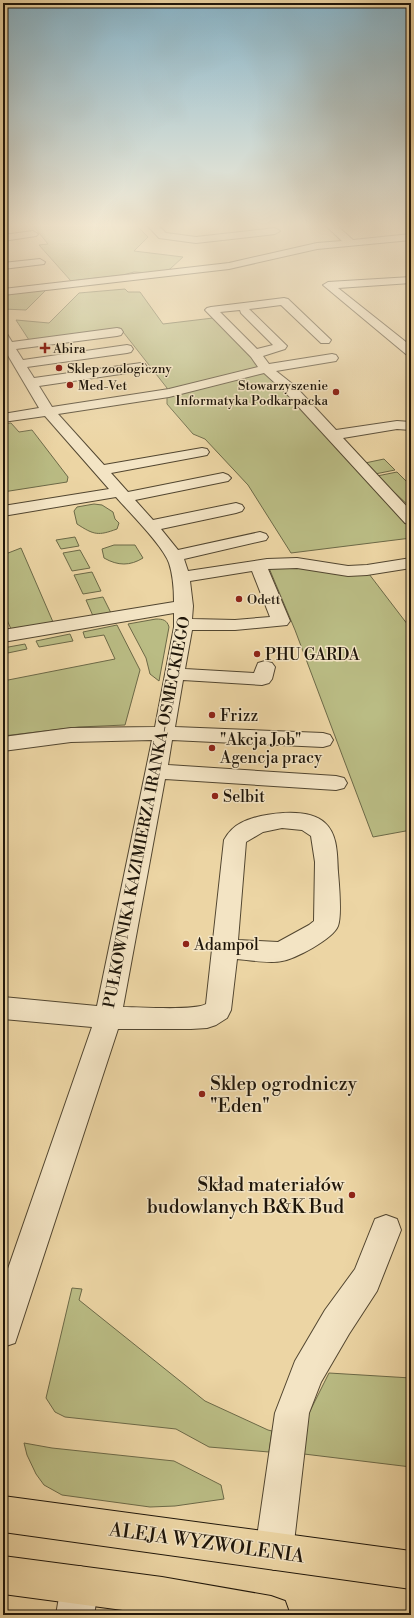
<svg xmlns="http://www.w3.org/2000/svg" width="414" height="1618" font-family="'Libre Bodoni',serif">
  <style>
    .green { fill: #babc84; stroke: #6c6947 }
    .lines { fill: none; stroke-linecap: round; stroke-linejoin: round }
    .minor-casing { stroke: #524630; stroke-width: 2 }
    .major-casing { stroke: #1f160a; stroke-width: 2 }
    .minor { fill: #f3e4c4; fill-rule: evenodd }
    .major { fill: #ecd5a4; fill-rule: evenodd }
    .poi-dot { fill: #8f2418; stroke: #f3e4c4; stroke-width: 1.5 }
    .labels { text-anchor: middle; stroke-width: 3; stroke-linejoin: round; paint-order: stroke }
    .far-poi-label { font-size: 13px; fill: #1f160a; stroke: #f3e4c4; text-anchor: start }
    .poi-label { font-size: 16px; fill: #1f160a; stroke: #f3e4c4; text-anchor: start }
    .street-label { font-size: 16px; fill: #1f160a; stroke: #f3e4c4 }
    .near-poi-label { font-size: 19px; fill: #1f160a; stroke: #f3e4c4; text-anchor: start }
    .near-street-label { font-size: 19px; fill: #1f160a; stroke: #f3e4c4 }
  </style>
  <rect width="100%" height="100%" fill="#ecd5a4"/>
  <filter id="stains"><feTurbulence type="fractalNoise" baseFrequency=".005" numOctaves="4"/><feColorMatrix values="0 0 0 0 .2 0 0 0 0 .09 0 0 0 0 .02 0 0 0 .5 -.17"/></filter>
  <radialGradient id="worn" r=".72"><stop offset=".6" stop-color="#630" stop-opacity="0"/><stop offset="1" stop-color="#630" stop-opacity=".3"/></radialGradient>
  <!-- green -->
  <path class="green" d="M31,223H134L148,237L134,251L183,257L170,269L164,271L150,273L134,272L123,275L71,281L39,245L48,244Z
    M47,289L26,310L3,309V294Z
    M125,289L128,292H140L163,324L213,318L269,375L411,524V538L291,553L248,485L205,439L193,434L167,404V388L120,328L29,340L16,320L49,323L79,293Z
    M11,423L19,432L32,430L68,477L67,482L3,492V424Z
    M384,459L395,470L375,474L365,463Z
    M397,472L411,486V508L377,476Z
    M94,504L102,505L113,512L115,519L119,523L117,529C98,536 94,535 77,524L74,511L77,507Z
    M75,537L79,546L61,549L56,540Z
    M114,545H135L143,558C130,566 118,566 104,558L102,549Z
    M21,548L53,622L11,629L3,611V555Z
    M80,550L90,568L72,571L63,553Z
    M281,567L369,574L411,629V830L373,837L295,630L269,568Z
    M92,572L101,591L83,594L74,575Z
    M103,597L111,613L93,616L86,600Z
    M156,619C163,619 167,620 169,627L159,681L150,674L146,658L128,624Z
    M117,625L140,670L125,725L79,727L3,736V681L115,659L104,635L85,638L83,632Z
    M70,634L73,641L39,647L36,641Z
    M25,644L27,649L3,654V648Z
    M72,1288L82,1289L79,1300L205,1401L268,1430L272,1431L269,1452L209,1447L176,1429L65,1417L55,1412L46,1398Z
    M329,1373L411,1378V1467L304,1454L308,1415Z
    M24,1443L52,1448L174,1461L221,1485L224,1499L175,1506L150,1507L62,1495L44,1485L36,1474L27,1455Z"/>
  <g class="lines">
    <!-- minor casing -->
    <g class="minor-casing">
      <path id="minor" d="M145,223H156L166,233L196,237L275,228L280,231L275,234L196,243L159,238Z
        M323,223H334L353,240L411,234V240L317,249L229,269L3,295V289L229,263L317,243L342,241Z
        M33,231L38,234L36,236L3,241V235Z
        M40,259L45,262L44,264L3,269V263Z
        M411,277V283L338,288L411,346V356L407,355L323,285L328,282Z
        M284,298L288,299L331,340L329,343H321L281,305L249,309L287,346L285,349L263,356L269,364L332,354L336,355L338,358L336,361L276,371L295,386L336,430L397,421L411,422V430L397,429L343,438L411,511V525L405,523L285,392L264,373L169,397L58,414L104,465L202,448L207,449L209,452L207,455L202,456L111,473L128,492L223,473L228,475L231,478L228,481L135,500L153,520L236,503L242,505L244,508L242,511L236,513L161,529L178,550L260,532L266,534L268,537L266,540L184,559L188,571L267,559L297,558L348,566L367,565L411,558V568L367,575L348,576L297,568L268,569L290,621L287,625L235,630H192L185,669L254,673L258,663L265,661L272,663L275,667L272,679L269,683L262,685L183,680L175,727L323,733L330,735L333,740L330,745L323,747L172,740L168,765L336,776L344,778L347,783L344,788L336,790L165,779L123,1007C139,1007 195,1011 206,1004L224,840C228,833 233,827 241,823C260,813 308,806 325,823C338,835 337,855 338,872C339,884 342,915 338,926C333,939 295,959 282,961C270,964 250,960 237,959L231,1010L227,1018L216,1025L207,1028L191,1029H118L19,1331L15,1343L3,1347V1283L92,1027L3,1019V997L97,1006L152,740L71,742L3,751V737L71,728L155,727L174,627V613L3,642V630L174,602C174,589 173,575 169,563C164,547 129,512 116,497L3,516V506L109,489L45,416L3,422V414L39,408L3,347V333L7,334L12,342L117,328L121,329L123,332L121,335L117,336L16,349L23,360L127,345L131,346L133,349L131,352L127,353L27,367L34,378L141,363L145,364L147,367L145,370L141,371L39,386L52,407L169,389L258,367L251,357L205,310L207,308L211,307ZM240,310L241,313L273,345L257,349L220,312ZM252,571L270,617L235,620L192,619L193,606L190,581ZM282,828L302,830L311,836L315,862L314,921L309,925L278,942L238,940L246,842L263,832Z
        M386,1215L397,1219L401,1230L377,1291L349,1334L321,1382L309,1413L293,1551L287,1564L274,1570L261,1564L255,1551L275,1413L295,1361L325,1310L355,1269L375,1219Z
        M80,1566L94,1571L99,1585L94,1615H56L61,1585L66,1571Z"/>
    </g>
    <!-- major casing -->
    <g class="major-casing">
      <path id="major" d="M3,1496L411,1551V1589L3,1532Z
        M3,1556L162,1577L271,1596L285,1601L290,1615H160L3,1594Z"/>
    </g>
    <!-- minor -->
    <use href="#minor" class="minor"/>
    <!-- major -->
    <use href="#major" class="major"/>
  </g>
  <!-- sky -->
  <linearGradient id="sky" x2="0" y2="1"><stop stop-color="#88b6cc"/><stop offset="0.5" stop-color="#f6ecd6"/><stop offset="1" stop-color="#f6ecd6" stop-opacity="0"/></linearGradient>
  <rect width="414" height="450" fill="url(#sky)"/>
  <!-- markers -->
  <g class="poi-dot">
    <path d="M43 342h4v4h4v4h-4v4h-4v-4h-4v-4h4z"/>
    <circle cx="59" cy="368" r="4"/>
    <circle cx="70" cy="385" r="4"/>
    <circle cx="336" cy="392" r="4"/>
    <circle cx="239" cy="599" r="4"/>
    <circle cx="257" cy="654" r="4"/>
    <circle cx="212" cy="715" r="4"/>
    <circle cx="212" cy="748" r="4"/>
    <circle cx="215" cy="796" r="4"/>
    <circle cx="186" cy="944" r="4"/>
    <circle cx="202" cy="1094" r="4"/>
    <circle cx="352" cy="1195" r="4"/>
  </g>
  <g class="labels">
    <!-- far-poi labels -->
    <g class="far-poi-label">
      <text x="53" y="353">Abira</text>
      <text x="67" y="373">Sklep zoologiczny</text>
      <text x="78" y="390">Med-Vet</text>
      <text x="328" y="390" text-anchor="end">Stowarzyszenie<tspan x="328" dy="15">Informatyka Podkarpacka</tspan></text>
      <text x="247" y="604">Odett</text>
    </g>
    <!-- poi labels -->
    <g class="poi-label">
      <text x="265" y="660">PHU GARDA</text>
      <text x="220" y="721">Frizz</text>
      <text x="220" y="745">"Akcja Job"<tspan x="220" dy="18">Agencja pracy</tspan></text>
      <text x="223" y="802">Selbit</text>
      <text x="194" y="950">Adampol</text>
    </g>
    <!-- street labels -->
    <g class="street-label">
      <text transform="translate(146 812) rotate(-79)" y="6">PUŁKOWNIKA KAZIMIERZA IRANKA-OSMECKIEGO</text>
    </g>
    <!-- near-poi labels -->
    <g class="near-poi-label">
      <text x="210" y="1090">Sklep ogrodniczy<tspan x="210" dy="22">"Eden"</tspan></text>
      <text x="344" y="1191" text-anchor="end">Skład materiałów<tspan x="344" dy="22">budowlanych B&amp;K Bud</tspan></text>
    </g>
    <!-- near-street labels -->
    <g class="near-street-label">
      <text transform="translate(207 1542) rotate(8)" y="7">ALEJA WYZWOLENIA</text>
    </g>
  </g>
  <!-- margin -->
  <rect width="414" height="1618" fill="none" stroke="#ecd5a4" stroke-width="16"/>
  <rect x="4" y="4" width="406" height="1610" fill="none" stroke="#1f160a" stroke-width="2"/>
  <rect x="8" y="8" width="398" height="1602" fill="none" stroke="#1f160a"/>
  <rect width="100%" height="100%" filter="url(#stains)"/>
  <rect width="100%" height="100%" fill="url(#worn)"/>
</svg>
